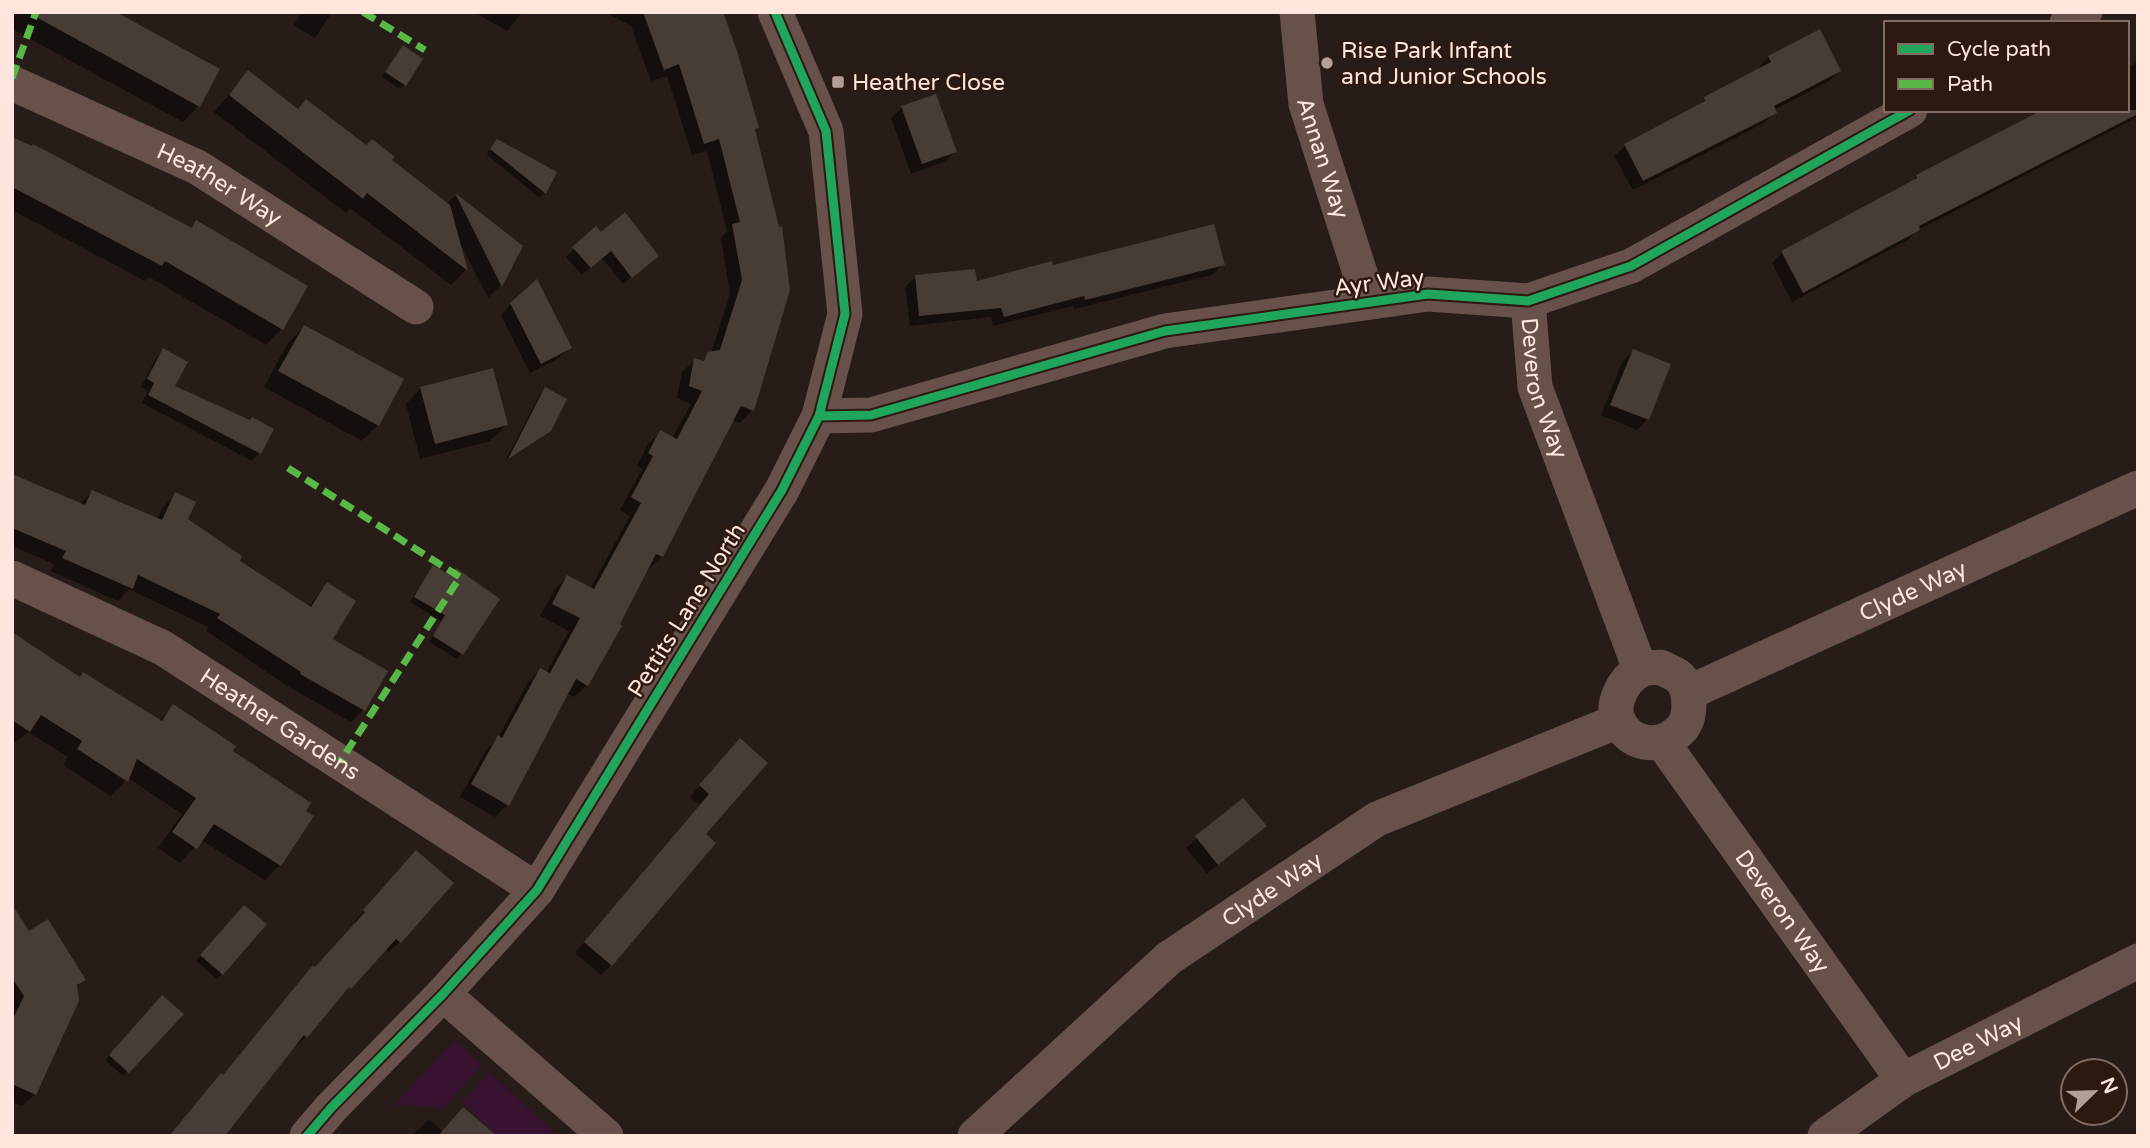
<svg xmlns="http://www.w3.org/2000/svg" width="2150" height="1148" font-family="'Varela Round',sans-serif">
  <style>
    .green { fill: #371331 }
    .shadow { fill: #0007 }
    .building { fill: #483c36 }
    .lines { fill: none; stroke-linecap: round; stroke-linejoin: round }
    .minor { stroke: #68514b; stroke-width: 35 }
    .quiet { stroke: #58b947; stroke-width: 7; stroke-dasharray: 14 7; stroke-linecap: butt }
    .cycleway-casing { stroke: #2e1910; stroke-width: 13 }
    .cycleway { stroke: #20a55d; stroke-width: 9 }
    .poi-dot { fill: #b39f98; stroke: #2e1910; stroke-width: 2.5 }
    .labels { text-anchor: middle; stroke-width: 5; stroke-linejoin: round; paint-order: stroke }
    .poi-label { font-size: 23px; fill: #ffe6dd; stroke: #2e1910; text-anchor: start }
    .street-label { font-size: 23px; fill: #ffe6dd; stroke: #2e1910 }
  </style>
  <rect width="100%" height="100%" fill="#271c17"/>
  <!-- green -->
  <path class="green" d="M454,1040L482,1065L441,1110L437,1107L394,1105Z
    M489,1072L558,1136H497L462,1102Z"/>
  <!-- shadow -->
  <path class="shadow" d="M12,12H112L218,70L198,106L183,122L12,29Z
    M302,12H332L315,38L294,25Z
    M474,12H523L507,31Z
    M604,12H721L757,127L754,130L752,410L740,423L732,420L662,556L649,569L647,567L587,685L574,697L566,693L507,805L495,817L460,797L486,750L498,738L528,682L540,670L546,673L569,631L540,616L555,589L567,577L590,589L630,516L620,510L642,469L637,466L647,445L660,433L672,439L691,404L677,398L682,372L695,360L701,362L711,353L730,294L721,238L727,231L707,151L692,155L667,76L651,81L631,26Z
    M398,52L404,85L400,89L382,77Z
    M1769,57L1839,71L1829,81L1774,110L1775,112L1764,123L1633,190L1614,156L1625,146L1695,109L1705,99L1760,70L1759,67Z
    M2138,62V117L1916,231L1908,240L1792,302L1772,263L1782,253L1908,185L1917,176L2127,110V67Z
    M248,72L297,110L365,147L446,204L455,196L521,247L500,286L488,298L461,245L466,270L451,285L350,208L346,213L214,112Z
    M902,108L955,152L944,162L911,174L891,118Z
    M12,139L190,229L197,222L281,329L266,345L149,277L145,281L12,210Z
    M492,146L555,172L544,193L540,198L487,155Z
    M596,229L648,264L623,284L602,258L582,275L566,257Z
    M1223,264L1212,275L1074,309L1073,306L993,326L991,317L910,326L905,287L916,277L975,283Z
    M511,304L570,347L559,358L530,373L501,315Z
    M304,327L378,425L362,441L264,387L288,343Z
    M164,350L173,386L272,430L259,453L252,461L142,403L148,391L141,387L156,358Z
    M1633,351L1669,365L1647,419L1637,430L1601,415L1623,361Z
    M421,388L506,425L490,441L420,459L406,404Z
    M545,390L544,435L506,459L540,394Z
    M12,476L79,505L92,492L156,520L163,507L176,494L185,520L237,562L308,607L327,584L330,639L363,710L351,722L289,687L206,631L208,627L129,589L118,601L51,571L54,564L12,546Z
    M433,567L462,654L457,659L429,642L442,621L410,602Z
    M12,635L79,678L159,721L173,707L231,752L280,865L265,880L201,840L180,863L158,848L182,814L128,778L111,796L63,765L68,757L28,732L12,745Z
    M730,751L703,835L611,965L601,975L575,953L700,805L690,797Z
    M1243,800L1264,826L1207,874L1186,848Z
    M406,862L451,883L399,942L389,952L385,949L339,997L306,1037L295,1047L293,1046L222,1136H169L211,1086L222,1077L356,923L354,922Z
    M12,908L28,934L83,980L76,987L35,1094L22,1106L12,1102Z
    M240,912L222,974L217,979L196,961Z
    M162,997L181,1014L123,1076L105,1060Z
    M429,1119L442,1131L494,1136H412Z"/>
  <!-- building -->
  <path class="building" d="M27,12H116L220,69L200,107Z
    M643,12H723L737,51L759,128L755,129L779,227L782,226L790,290L754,411L741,406L663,557L656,554L620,624L622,626L588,686L576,679L509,806L471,784L498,735L502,738L540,668L550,673L580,618L552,604L567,575L594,589L641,503L631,497L653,456L648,453L660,430L677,439L702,391L689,386L694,358L704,361L708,352L720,350L742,280L732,224L740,222L719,139L704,144L679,64L664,70Z
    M1820,29L1841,71L1774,106L1777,113L1643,181L1624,144L1705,101L1704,97L1771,62L1768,56Z
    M403,45L423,59L406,86L385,72Z
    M248,70L298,109L306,99L366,145L372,139L395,157L392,160L450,205L468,271L367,193L363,199L229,95Z
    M936,94L957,152L922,164L901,106Z
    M2042,110H2138V114L1919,226L1920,230L1803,293L1781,251L1917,178L1916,175Z
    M12,137L32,146L33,144L192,228L196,220L308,286L283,330L165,261L162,266L12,187Z
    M497,139L557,172L546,194L490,149Z
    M455,193L523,246L502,287Z
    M625,212L659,256L632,278L611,251L591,268L572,247L596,226L601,232Z
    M1214,224L1225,265L1085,300L1084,296L1004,317L1001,308L919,316L915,275L975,269L977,281L1052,261L1053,265Z
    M537,279L572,348L541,364L510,303Z
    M304,325L404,379L379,426L278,371Z
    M163,348L188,362L175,386L250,420L252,417L274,429L261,454L148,395L154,383L147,379Z
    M1633,349L1671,364L1649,420L1610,405Z
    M493,368L508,425L435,444L420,387Z
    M545,387L567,399L551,431L508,459Z
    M12,474L85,505L92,490L162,520L175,492L196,502L188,519L242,556L240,561L311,607L327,582L356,601L333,639L388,671L365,711L300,674L301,672L217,618L220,614L138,575L133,589L62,558L66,551L12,528Z
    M433,565L451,576L456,568L500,599L463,655L433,636L445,615L414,597Z
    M12,632L80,677L83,672L162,721L173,704L236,746L233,751L311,803L306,811L314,816L281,866L214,824L197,849L172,832L196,798L137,759L128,782L77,749L82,741L41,715L30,732L12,720Z
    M740,738L768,763L706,834L716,843L612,966L584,942L709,794L699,785Z
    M1243,798L1267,826L1218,865L1195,836Z
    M416,850L454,883L401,943L396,939L351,989L349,987L307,1038L304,1035L225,1136H169L221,1073L223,1075L313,965L315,967L365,912L363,910Z
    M12,904L29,931L48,919L86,980L77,985L79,1001L36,1095L12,1084V1021L24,996L12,978Z
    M244,905L267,924L223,975L200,955Z
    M162,995L184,1014L129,1073L109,1055Z
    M463,1107L497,1136H438Z"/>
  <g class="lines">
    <!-- minor -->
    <g class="minor">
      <path id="s1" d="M1297,12L1306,104L1369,301"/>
      <path d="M2067,23L2085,12"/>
      <path id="s2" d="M12,83L197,167L416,307"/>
      <path id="s3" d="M1528,301L1535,387L1640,669"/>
      <path d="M819,416L871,415L1165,331L1428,294L1528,301L1631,266L1910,110"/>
      <path id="s4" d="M12,578L163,648L537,890"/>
      <path d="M1660,667C1666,670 1674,673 1679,677C1691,688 1692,716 1682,728C1664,749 1632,748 1619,722C1610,705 1623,680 1639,671C1644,667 1653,668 1660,667Z"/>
      <path id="s5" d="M1688,693L2138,488"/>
      <path id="s6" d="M1662,742L1903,1080"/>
      <path d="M443,994L606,1136"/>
      <path d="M307,1136L331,1108L443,994L537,890L782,490L819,416L845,314L826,131L775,12"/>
      <path id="s7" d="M975,1136L1169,958L1377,819L1618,721"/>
      <path id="s8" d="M1825,1136L1903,1080L2138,961"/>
    </g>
    <!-- quiet -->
    <path class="quiet" d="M363,12L425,50
      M12,78L36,12
      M288,468L460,577L340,762"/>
    <!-- cycleway casing -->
    <g class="cycleway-casing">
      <path id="cycleway" d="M819,416L871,415L1165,331L1428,294L1528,301L1631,266L1910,110
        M307,1136L331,1108L443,994L537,890L782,490L819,416L845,314L826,131L775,12"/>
    </g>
    <!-- cycleway -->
    <use href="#cycleway" class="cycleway"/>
  </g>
  <!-- markers -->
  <g class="poi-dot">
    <circle cx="1327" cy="63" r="7"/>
    <rect x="831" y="75" width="14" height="14" rx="3.5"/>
  </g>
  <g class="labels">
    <!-- poi labels -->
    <g class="poi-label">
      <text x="1341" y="58">Rise Park Infant<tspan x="1341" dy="26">and Junior Schools</tspan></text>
      <text x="852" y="90">Heather Close</text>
    </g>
    <!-- street labels -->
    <g class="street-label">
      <text dy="8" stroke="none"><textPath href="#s1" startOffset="149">Annan Way</textPath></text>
      <text dy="8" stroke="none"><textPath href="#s2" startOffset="231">Heather Way</textPath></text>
      <text transform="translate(1379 282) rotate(-7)" y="8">Ayr Way</text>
      <text dy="8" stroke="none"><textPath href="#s3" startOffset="89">Deveron Way</textPath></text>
      <text dy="8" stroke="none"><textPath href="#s5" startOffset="247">Clyde Way</textPath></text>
      <text transform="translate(686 610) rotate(-58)" y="8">Pettits Lane North</text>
      <text dy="8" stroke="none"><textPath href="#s4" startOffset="306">Heather Gardens</textPath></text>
      <text dy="8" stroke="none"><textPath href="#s7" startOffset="387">Clyde Way</textPath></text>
      <text dy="8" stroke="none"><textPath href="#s6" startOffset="208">Deveron Way</textPath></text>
      <text dy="8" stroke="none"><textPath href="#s8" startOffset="180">Dee Way</textPath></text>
    </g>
  </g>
  <!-- border -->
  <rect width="2150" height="1148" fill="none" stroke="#ffe6dd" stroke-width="28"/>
  <!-- legend -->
  <rect x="1884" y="21" width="245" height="91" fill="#2e1910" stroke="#826b62" stroke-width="2"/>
  <rect x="1898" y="44" width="35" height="10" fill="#20a55d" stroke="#826b62" stroke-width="2"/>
  <text x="1947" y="56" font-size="21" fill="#ffe6dd">Cycle path</text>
  <rect x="1898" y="79" width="35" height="10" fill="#58b947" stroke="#826b62" stroke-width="2"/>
  <text x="1947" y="91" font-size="21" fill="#ffe6dd">Path</text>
  <!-- north arrow -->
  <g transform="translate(2094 1092) rotate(67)"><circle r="33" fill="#2e1910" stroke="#826b62" stroke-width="2"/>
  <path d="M0-5L12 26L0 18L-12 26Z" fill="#b39f98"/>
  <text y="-10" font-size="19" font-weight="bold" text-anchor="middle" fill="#ffe6dd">N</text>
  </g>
</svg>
